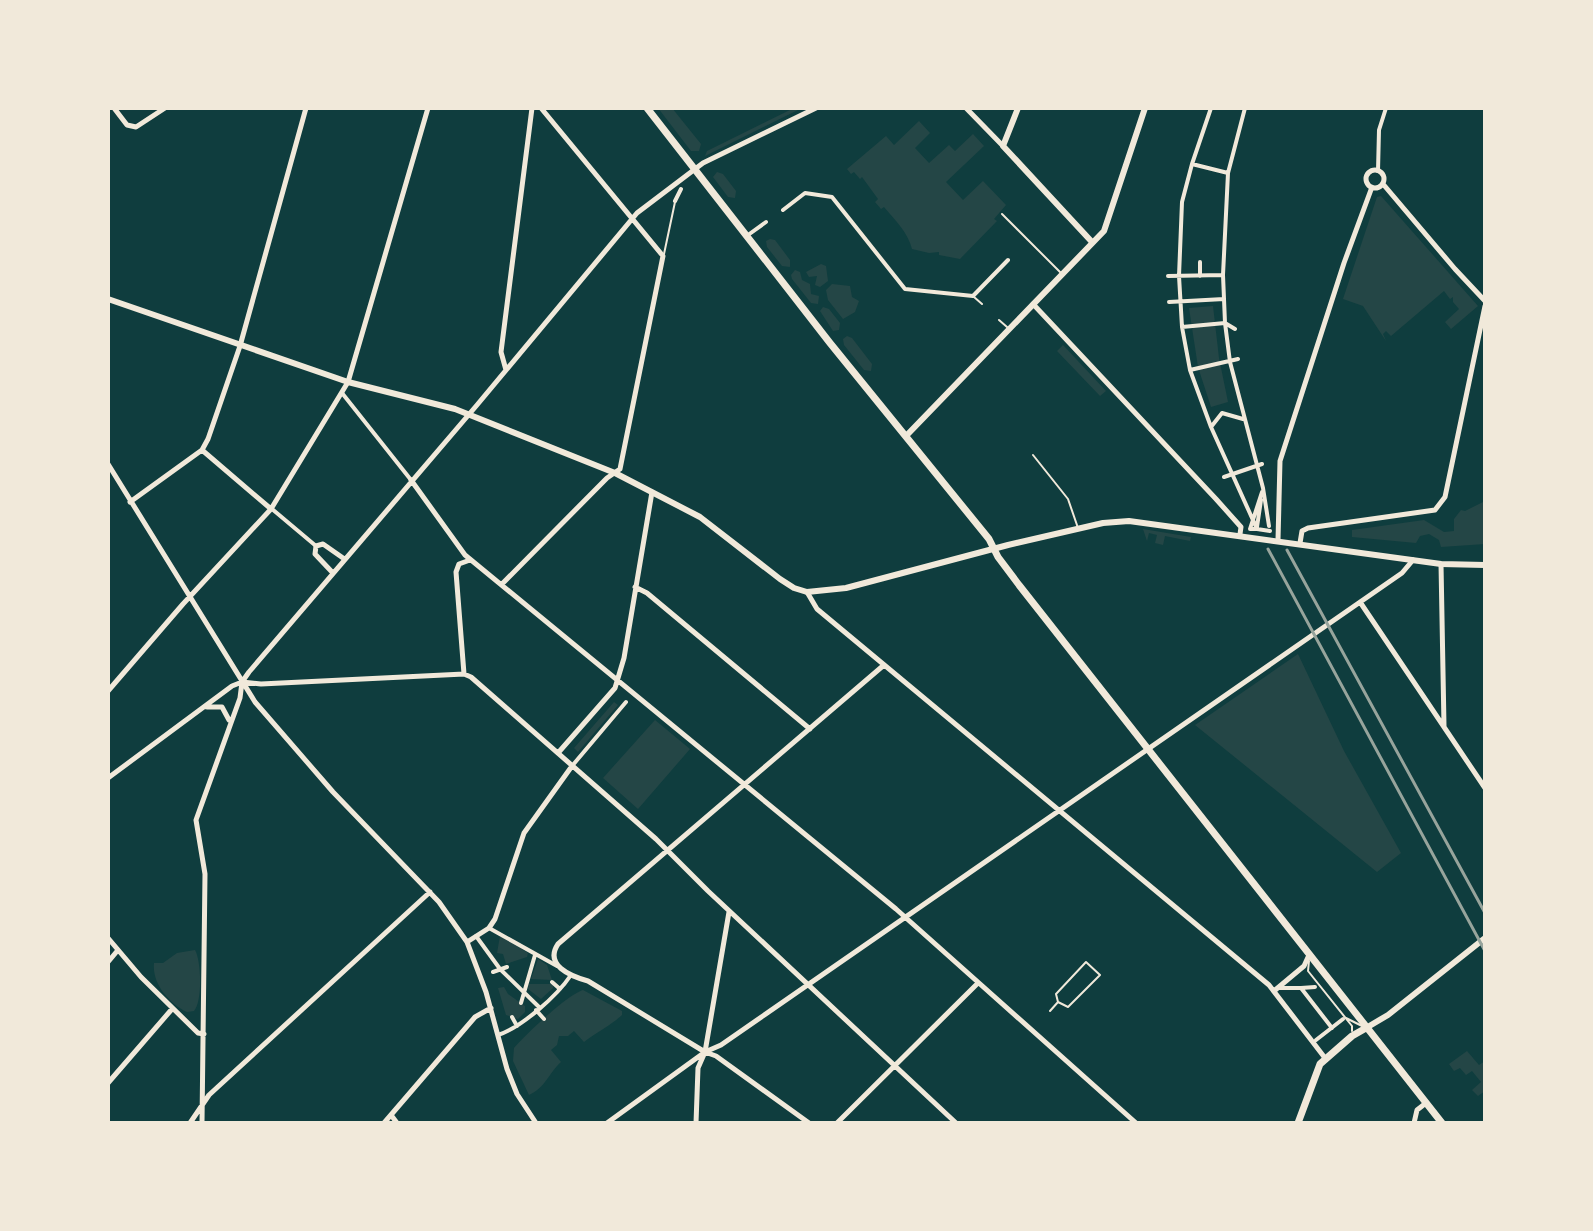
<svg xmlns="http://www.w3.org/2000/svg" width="1593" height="1231" font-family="Figtree,sans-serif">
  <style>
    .green { fill: #244646 }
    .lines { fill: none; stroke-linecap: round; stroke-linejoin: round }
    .service { stroke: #f1e9da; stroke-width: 2 }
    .pedestrian { stroke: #f1e9da; stroke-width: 4 }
    .minor { stroke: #f1e9da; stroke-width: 5 }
    .tertiary { stroke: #f1e9da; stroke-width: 6 }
    .secondary { stroke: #f1e9da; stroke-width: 7 }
    .rail { stroke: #97a49c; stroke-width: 3 }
  </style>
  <rect width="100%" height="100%" fill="#0f3d3e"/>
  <!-- green -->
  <path class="green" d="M658,108H672L701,144L699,151H691Z
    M794,108H802L705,156L707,151Z
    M919,121L930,133L915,148L929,163L949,145L955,151L973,134L984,146L946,182L963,200L983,181L1006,205L994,219L997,221L960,259L939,255V252L929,253L912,249C908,233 896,221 884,207L881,209L875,202L878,199L862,177L860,179L854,172L851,174L847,169L886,136L894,145Z
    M717,172L723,174L736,191L735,198L728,197L713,177Z
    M1381,196L1478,306L1451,329L1445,322L1459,309L1453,302V297L1450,299L1444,291L1391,336L1386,331L1383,334L1386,341L1363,306L1343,299L1377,197Z
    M770,239L775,240L790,260V267L782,266L767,247L766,241Z
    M821,264L826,266L828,281L820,287L815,285L817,276L809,277L806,272Z
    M795,270L800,272L802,280L810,284L811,294L819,296L818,304L811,303L792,279L791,275Z
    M832,284L850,286L852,297L859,301L855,312L843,319L828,300L826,290Z
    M1213,306L1219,358L1228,402L1211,407L1198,367L1189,308Z
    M823,307L829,309L840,323L839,330L833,331L820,311Z
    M847,336L852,338L872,364L871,371L864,370L844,345L843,339Z
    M1063,345L1106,391L1100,396L1057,351Z
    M1485,501V544L1441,547L1439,540L1429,534L1420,536L1416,543L1352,537V530L1424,520L1444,532L1454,531V519L1461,510L1465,511Z
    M1143,529L1191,537L1190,541L1165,536L1163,545L1155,543L1157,535L1149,533L1147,541Z
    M1298,654L1344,751L1401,853L1377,872L1195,725Z
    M614,702L618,705L578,752L574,748Z
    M655,720L690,749L638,809L603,778Z
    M500,936L528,953L527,957L506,964L503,954L497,953Z
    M195,950C201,960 203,1000 194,1011L187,1012C169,1003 152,984 154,963H163L177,953Z
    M538,959L547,965L552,980L531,979Z
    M529,984H553V988L541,999L528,989Z
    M504,987L508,994L525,1006V1012L518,1019L506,1015L498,988Z
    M583,990L622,1011V1015C610,1026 597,1032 584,1042L574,1031L568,1036H559L557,1045L551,1050L561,1062C549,1073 545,1088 529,1095L513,1061L514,1048C525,1035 567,995 583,990Z
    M1467,1051L1479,1065L1485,1061V1091L1478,1096L1472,1090L1481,1082L1472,1071L1466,1075L1460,1068L1454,1071L1449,1064Z"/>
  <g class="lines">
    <!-- service -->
    <path class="service" d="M1002,214L1061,273
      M664,254L675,202
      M974,297L982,304
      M999,320L1007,327
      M1033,455L1068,499L1078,528
      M1309,961L1308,971L1352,1026V1031
      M1050,1011L1058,1002L1056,994L1086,962L1100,975L1068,1007L1058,1002
      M1346,1018L1362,1026"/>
    <!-- pedestrian -->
    <path class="pedestrian" d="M1211,108L1192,164L1182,202L1179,276L1182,327L1190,370L1211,427L1257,529L1270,531
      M1245,108L1228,173L1223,275L1225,323L1230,362L1263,488L1269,526
      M1192,164L1228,173
      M1378,171L1379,130L1386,108
      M675,201L681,189
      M783,210L805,193L832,197L905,289L973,296L1008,260
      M748,235L766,222
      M1200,262V276
      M1168,276L1223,275
      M1169,302L1224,299
      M1182,327L1225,323L1235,329
      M1190,370L1238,359
      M342,393L411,480
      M1211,427L1222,413L1243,419
      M1224,477L1262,464
      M272,509L316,546
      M1257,527L1261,500
      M1257,529H1250L1262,492
      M572,766L626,702
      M489,928L557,966
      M476,936L500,969L539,1007
      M493,972L507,967
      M552,982L560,989
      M1279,988H1301L1332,1028
      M1301,988L1315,987
      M521,1003L535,955
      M536,1010L544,1019
      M512,1017L517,1026
      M498,1035C522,1027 557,996 571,975
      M1316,1040L1343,1019"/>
    <!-- minor -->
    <path class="minor" d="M114,108L127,125L136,127L165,108
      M966,108L1003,146
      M1366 179a9 9 0 1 1 18 0a9 9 0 1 1-18 0Z
      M1383,184L1455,269L1485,301
      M1033,304L1216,499L1241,527L1240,534
      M506,370L501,352L532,108
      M202,450L271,509
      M108,464L255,702L333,792L439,902L467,942L486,992L507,1069L517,1094L536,1123
      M411,480L465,555L896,909L1136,1123
      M130,502L202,450L208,439L240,346L306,108
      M1278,540L1280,461L1344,263L1372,187
      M1300,543L1302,531L1308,528L1435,510L1445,497L1485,306
      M1441,564L1444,726
      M332,572L315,554L316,546L323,544L343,558
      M502,584L607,478L620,469L663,256L541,108
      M635,587L647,593L810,729
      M807,592L817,609L1269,985L1325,1058
      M1360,602L1485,788
      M464,674L471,677L656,839L708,891L956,1123
      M464,674L456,572L459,564L470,560
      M242,682L261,684L464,674
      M108,691L183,604L271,509L348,382L428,108
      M207,707H222L229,720
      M558,753L615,688L624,658L652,492
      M108,778L232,686L242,682
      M108,938L141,977L198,1033L204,1034
      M467,942L489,928L495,919L524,833L572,766
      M108,962L118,950
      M1274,991L1304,966L1309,955
      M108,1083L172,1009
      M391,1115L397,1123
      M190,1123L209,1095L430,892
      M202,1123L205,874L196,820L240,698L242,682L249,672L477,405L637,213L703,163L816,108
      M384,1123L475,1017L491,1008
      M607,1123L705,1052L721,1045L1402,573L1413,560
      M696,1123L698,1068L705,1052L729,912
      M809,1123L716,1056L705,1052L588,981C570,976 544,965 558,944L884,665
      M837,1123L978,983
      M1414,1123L1417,1110L1426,1103"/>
    <!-- tertiary -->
    <path class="tertiary" d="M1018,108L1003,146L1092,242
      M108,299L348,382L455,409L615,473L700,517L780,579L794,588L807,592L846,588L1008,545L1103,523L1129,521L1441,564L1485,565
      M906,436L1104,231L1145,108
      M1366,1028L1388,1015L1485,938"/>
    <!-- secondary -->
    <path class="secondary" d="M647,108L830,343L989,539L998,557L1019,585L1442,1123
      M1298,1123L1320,1064L1352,1036L1366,1028"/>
    <!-- rail -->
    <path class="rail" d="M1268,549L1485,951
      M1287,550L1485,913"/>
  </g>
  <!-- border -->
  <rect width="1593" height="1231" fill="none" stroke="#f1e9da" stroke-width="220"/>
</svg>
